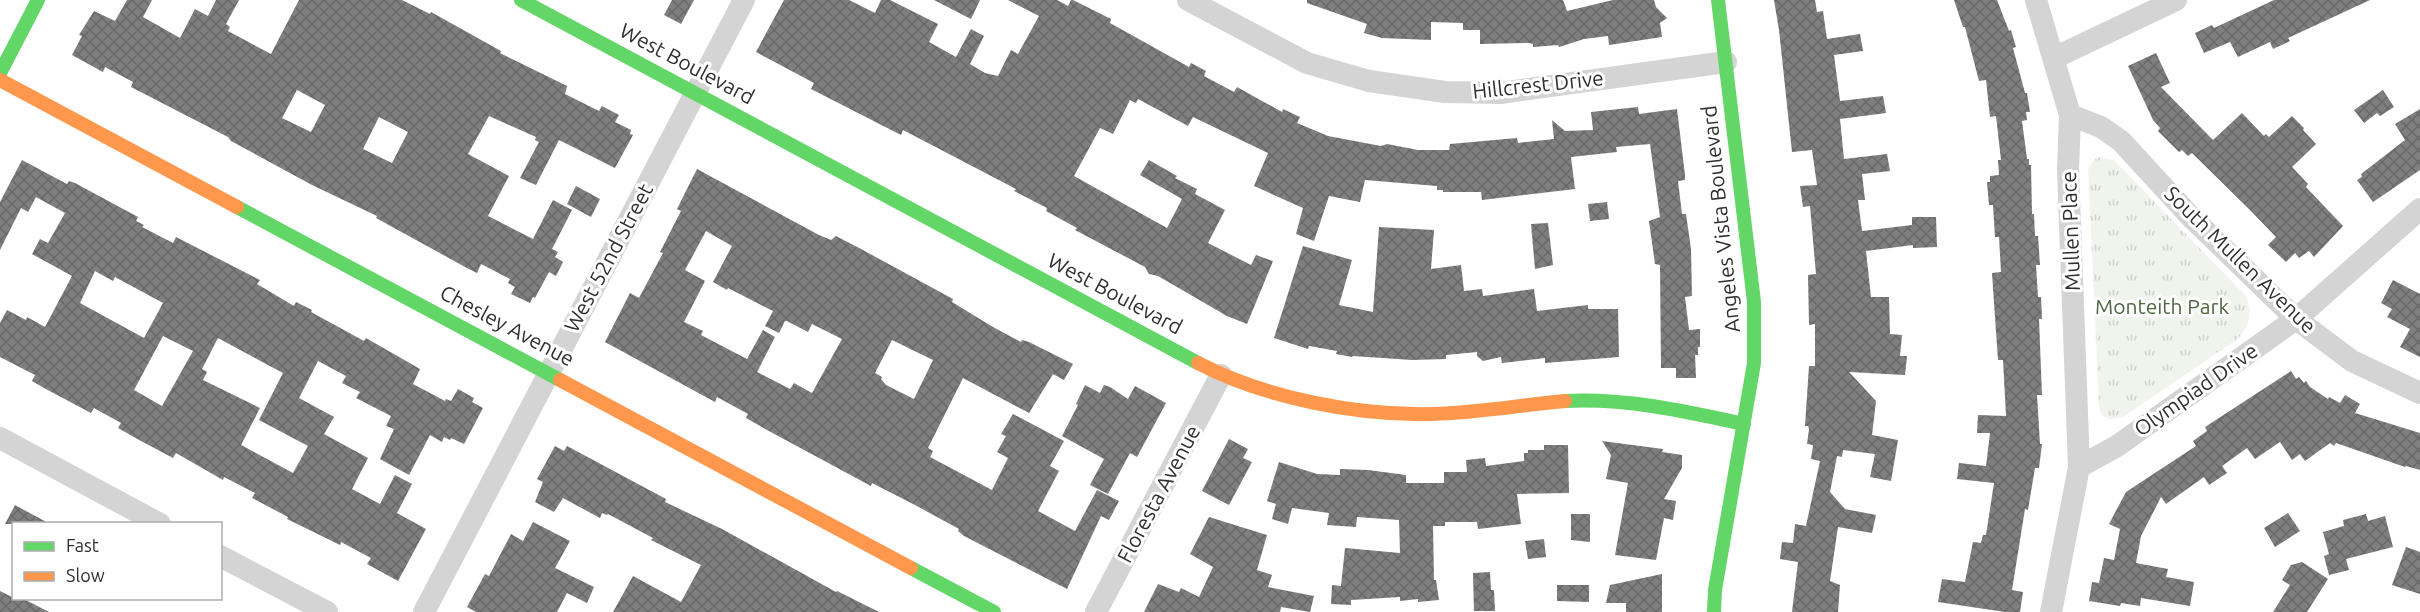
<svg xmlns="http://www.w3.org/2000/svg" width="2420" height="612" font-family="Ubuntu,sans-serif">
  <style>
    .grass { fill: url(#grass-tufts) }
    .building { fill: url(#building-cross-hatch); fill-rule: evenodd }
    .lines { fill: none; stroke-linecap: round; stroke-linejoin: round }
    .street { stroke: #d4d4d4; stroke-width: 22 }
    .fast { stroke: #63d668; stroke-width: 14 }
    .slow { stroke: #ff974d; stroke-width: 14 }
    .labels { text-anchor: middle; stroke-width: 6; stroke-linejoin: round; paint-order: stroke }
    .street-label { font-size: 21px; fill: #2f2f2f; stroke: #fff }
    .park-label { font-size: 21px; fill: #4e673f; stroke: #fff }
  </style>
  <defs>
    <pattern id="grass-tufts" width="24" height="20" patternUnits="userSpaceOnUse" patternTransform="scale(1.5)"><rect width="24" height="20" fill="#f0f4ed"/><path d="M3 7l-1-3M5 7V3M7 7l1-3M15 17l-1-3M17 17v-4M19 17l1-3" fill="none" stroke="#ced2cc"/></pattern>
    <pattern id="building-cross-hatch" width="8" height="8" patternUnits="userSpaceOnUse" patternTransform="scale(1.5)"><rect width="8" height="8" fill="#7f7f7f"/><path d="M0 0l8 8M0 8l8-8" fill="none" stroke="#686868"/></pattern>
  </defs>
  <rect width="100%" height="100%" fill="#fff"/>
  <!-- grass -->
  <path class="grass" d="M2098,157L2114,160L2246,296C2252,313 2250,328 2236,340L2123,417L2110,419L2102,415L2099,406L2088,169L2092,162Z"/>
  <!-- building -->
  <path class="building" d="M127,0H152L143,17L180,38L195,9L208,16L216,0H239L226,24L230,27L228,31L271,54L299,0H402L430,14L431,12L501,51L500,53L567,86L565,94L599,111L602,106L619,115L615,122L631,130L630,134L633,135L615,168L559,140L536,185L520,178L539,142L535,140L536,137L489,116L468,154L509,176L488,216L533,239L553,200L572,210L552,249L558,252L555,257L563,262L556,276L549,272L535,298L533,297L530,303L511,294L515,287L508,283L510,279L481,264L477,273L467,268L376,218L377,216L312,185L231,141L228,137L131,87L133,82L105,67L103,72L72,55L82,36L79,35L94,11L115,21ZM297,90L325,105L311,132L282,118ZM379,117L408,132L392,163L363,149Z
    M672,0H694L681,24L664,15Z
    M784,0H849L875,13L881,0H890L938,24L929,42L956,57L971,29L984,36L970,64L985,73L998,76L1011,50L1018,54L1039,16L1008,0H1057L1068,6L1071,0H1073L1111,19L1110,23L1189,67L1191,63L1206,71L1204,76L1234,92L1237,87L1282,112L1283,109L1300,117L1297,123L1328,136L1381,146L1387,144L1418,150H1449L1450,144L1517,138L1518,143L1554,139L1552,120L1565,131L1593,130L1591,112L1638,107L1639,114L1677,109L1685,175V180L1678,181L1682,214H1686L1691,249L1692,296L1685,297L1689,330L1700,329V347H1698V355H1695L1696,378H1676V368H1661L1660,265L1655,264L1649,221L1660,217L1650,144L1616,147L1617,152L1571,157L1575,189L1482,200L1481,192H1443V190H1437V186L1365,180L1360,202L1329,196L1314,241L1296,234L1303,208L1254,186L1268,153L1193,117L1188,126L1138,99L1136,103L1130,100L1113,134L1100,128L1074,176L1167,228L1182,199L1140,175L1149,160L1177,176L1175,178L1197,189L1195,194L1225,210L1208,243L1251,265L1256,255L1273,261L1247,324L1227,316L1158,276L1149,274L1145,267L1075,230L1077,228L1046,211L1047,208L1014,191L1016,189L903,130L901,135L811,89L814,83L756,52Z
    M934,0H980L971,19Z
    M1307,0H1563L1567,11L1613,0H1654L1656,7L1667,18L1660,23L1662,37L1609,45L1608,36L1584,39L1559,47L1558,45L1533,47V44L1529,43L1480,44V30H1463V23L1431,22V40L1382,38L1364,33L1367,24L1307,3Z
    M1774,0H1815L1817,12L1823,11L1827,39L1860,34L1863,51L1834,55L1840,101L1883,96L1886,113L1840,119L1844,159L1887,154L1890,171L1862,174L1865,200H1858L1862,231L1912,225V217H1936L1937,247L1913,248V245L1866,251L1871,297H1889L1890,334L1902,335L1900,356H1907L1905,375L1849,372L1876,401L1872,435L1898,440L1891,481L1870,477L1875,454L1843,450L1842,457L1837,456L1830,492L1845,509L1876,515L1872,533L1838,527L1830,581L1840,585L1838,612H1792L1798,562L1780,559L1782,542L1793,543L1795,524L1806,526L1820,461L1811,459L1813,445L1807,444L1809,429L1808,426H1805L1809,366H1815V324L1809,325L1808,275L1816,274L1810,206L1803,207L1800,186L1817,185L1812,150L1792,152L1779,30Z
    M1954,0H1997L2009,31L2011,30L2016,47L2013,48L2025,93H2027L2030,112H2026L2027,120L2022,121L2027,159H2029V165H2031L2032,214H2034L2035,236H2038L2040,265H2036L2038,297H2041L2042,319H2039L2042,395H2037L2040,444H2042L2039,468H2035L2028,510L2025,509L2012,590L2023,592L2020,612H2005L1938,602L1942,579L1965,582L1973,542L1981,543L1983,535H1986L1994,483L1957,479L1959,463L1986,466L1990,433H1977L1978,415L2006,416L2003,360H1998L1993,288L1992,273L2001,272L1999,237H1995L1993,205H1989L1987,182H1990V176L1999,175L1998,160H2001L1996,116L1990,117L1986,80L1979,81L1965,27H1963Z
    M2274,0H2370L2288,38L2290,41L2273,49L2270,42L2238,57L2230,42L2204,53L2195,33L2212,25L2214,28Z
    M2156,53L2170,83L2161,87L2213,140L2242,113L2264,136L2266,134L2269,137L2292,116L2304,128L2303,130L2316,144L2292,167L2308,184L2306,187L2343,226L2314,257L2309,251L2299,258L2295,253L2286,262L2268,245L2276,237L2249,209L2192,153L2188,156L2182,150L2179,152L2158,131L2160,128L2153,120L2128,66Z
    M2383,90L2394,107L2380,116L2377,113L2364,123L2354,110Z
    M2420,109V170L2373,202L2357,180L2362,177L2361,174L2405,140L2395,124Z
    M22,160L67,184L69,181L75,183L138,217L136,221L144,225L142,227L173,243L176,237L260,280L257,284L294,306L296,302L312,310L311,312L364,341L366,338L420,369L413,384L445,401L446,399L451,401L458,389L474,398L472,402L483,408L464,444L451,438L450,440L444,437L442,442L430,435L409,475L380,459L394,429L386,426L391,416L356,398L360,392L342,383L346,376L318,361L299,398L334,417L324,434L368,458L352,489L380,504L395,475L412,484L397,513L426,529L398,581L367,564L371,558L341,542L340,545L287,519L288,517L252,498L255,493L224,477L223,480L176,453L173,458L141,441L118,428L121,423L94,408L91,413L44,388L32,381L35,375L0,357V323L7,310L26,320L27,317L45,327L72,276L32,254L40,239L48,243L65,213L36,197L28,212L21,208L0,250V202ZM95,271L113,281L115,277L163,303L144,338L80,303ZM163,336L193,351L162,406L134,390ZM218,338L283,373L259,420L308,446L293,473L241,445L260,408L203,380L207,372L202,369Z
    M697,169L819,235L831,240L836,236L861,249L953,299L952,302L993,327L1021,342L1022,340L1029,342L1073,364L1064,380L1053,374L1029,413L963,378L928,448L933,451L930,457L992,490L1008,458L997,452L1006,436L1001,434L1013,414L1064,441L1050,466L1059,471L1038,511L1075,531L1097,490L1119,501L1109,520L1101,516L1067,589L964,536L958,531L959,529L915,505L872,483L871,486L767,430L746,418L748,414L717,397L715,402L605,342L630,293L639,298L663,253L660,252L681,211L677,209ZM706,231L732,246L713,282L727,290L728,288L773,311L765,326L779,333L785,321H787L808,332L812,324L842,339L812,393L794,383L790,389L757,372L775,337L763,330L747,359L701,335L703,331L684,322L705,281L685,270ZM892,340L933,360L914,399L886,385L881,379L882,377L875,373Z
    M576,186L600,199L591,217L567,204Z
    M1607,202L1609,219L1590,221L1588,204Z
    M1548,223L1553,265L1535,269L1531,224Z
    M1379,227L1434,230L1431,269L1461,265L1464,291L1482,289L1483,296L1534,289L1537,311L1588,305V309H1618L1619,357L1545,363V358L1502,363L1501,357L1483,361L1477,356V352L1446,355V359L1412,360L1353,356L1352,357L1336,354L1337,351L1309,346L1308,349L1274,338L1303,246L1352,260L1339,305L1373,312Z
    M2393,280L2420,294V357L2400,347L2410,329L2387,317L2392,309L2381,303Z
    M2291,371L2296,379L2299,377L2304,383L2306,381L2310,387L2328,399L2329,397L2340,403L2345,395L2360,404L2355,413L2420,433V470L2406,466L2405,467L2336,443L2334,446L2330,443L2305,461L2300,454L2292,460L2280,442L2255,459L2247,448L2222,466L2227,473L2209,485L2204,477L2166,504L2161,497L2141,536L2136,563L2168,569L2166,577L2194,582L2190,606L2141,598L2140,606L2121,603L2120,606L2089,601L2092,582L2099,583L2104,558L2114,560L2120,529L2109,524L2126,492L2196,446L2193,441L2207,431L2205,427Z
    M1085,385L1100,393L1104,385L1110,387L1128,399L1135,386L1166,403L1137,457L1130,453L1108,494L1090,485L1104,459L1062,436L1078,405L1076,404Z
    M1229,439L1248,449L1243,458L1252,462L1229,505L1202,491Z
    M1602,441L1663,449L1662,452L1682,455V468L1664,499L1676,501L1673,520L1664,518L1656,560L1615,555L1628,483L1606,479L1611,455Z
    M1544,445H1568L1569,493L1517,494L1521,524L1478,529L1477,522H1445V526H1433L1434,580H1436L1439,600L1418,602V599L1400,601V597L1351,600V605L1331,604L1332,585L1341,586L1345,548L1400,553L1399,520L1357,517L1356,527L1327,525L1329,513L1292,508L1288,524L1272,519L1276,504L1267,501L1279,462L1317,474L1340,475V469L1368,470L1406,475V483H1444V472H1467L1466,460L1485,458L1486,466L1524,461V453H1528V450H1544Z
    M555,446L564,451L567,446L666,499L665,502L722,529L836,592L837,591L879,612H613L633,576L681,602L701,565L651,540L653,538L608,514L607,515L602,513L600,518L563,498L554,512L535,502L543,482L537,479Z
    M15,505L50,524H5Z
    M2288,513L2300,531L2275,547L2264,528Z
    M1571,514H1590V542L1571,540Z
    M2366,514L2368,521L2385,516L2393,547L2346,559L2349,570L2329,575L2324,556L2329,554L2323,532L2344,526L2343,520Z
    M1209,517L1267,535L1257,570L1272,575L1268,587L1314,596L1310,612L1281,607L1280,612H1144L1158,584L1179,592L1181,588L1199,597L1213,567L1190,554Z
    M533,522L570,541L555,568L594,587L587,603L567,593L557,612H476L467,607L485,574L489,576L511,534L523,541Z
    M1544,539L1546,557L1528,559L1525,541Z
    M2406,547L2420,552V594L2392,585Z
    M2302,562L2328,579L2307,612H2273L2290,585L2282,580L2291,565Z
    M1490,572L1491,590H1494L1495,611H1474L1473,573Z
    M1662,574V612H1626V603H1606L1610,585Z
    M1557,585H1589V602L1557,601Z
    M0,591L12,597L13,594L14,598H22L49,612H0Z"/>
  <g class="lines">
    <!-- street -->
    <path class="street" d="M1188,0L1307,63L1369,81L1445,92L1500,93L1726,62
      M2036,0L2070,115L2068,170L2079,467L2051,612
      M2054,58L2176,0
      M2070,115L2101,127L2121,141L2190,216L2296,319L2352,361L2420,393
      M0,438L160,524
      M2079,467L2117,446L2296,319L2420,209
      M220,556L327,612
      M424,612L744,0
      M1096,612L1221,375"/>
    <!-- fast -->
    <path class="fast" d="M521,0L1198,363
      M0,73L38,0
      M237,207L560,380
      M1565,401C1627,398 1684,411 1744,424
      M911,568L994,612
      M1714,612L1715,590L1754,363V302L1718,0"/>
    <!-- slow -->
    <path class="slow" d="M0,80L237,207
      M1198,363C1265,398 1357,416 1433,414C1477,413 1521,405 1565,401
      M560,380L911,568"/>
  </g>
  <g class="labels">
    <!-- street labels -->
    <g class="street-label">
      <text transform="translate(687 64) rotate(28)" y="7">West Boulevard</text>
      <text transform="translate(1538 85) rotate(-6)" y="7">Hillcrest Drive</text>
      <text transform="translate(1721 219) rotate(-96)" y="7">Angeles Vista Boulevard</text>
      <text transform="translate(2071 231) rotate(-92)" y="7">Mullen Place</text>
      <text transform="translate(609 258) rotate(-62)" y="7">West 52nd Street</text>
      <text transform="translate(2240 260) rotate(44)" y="7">South Mullen Avenue</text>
      <text transform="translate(1115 294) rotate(28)" y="7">West Boulevard</text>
      <text transform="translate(507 326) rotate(28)" y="7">Chesley Avenue</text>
      <text transform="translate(2196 390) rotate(-35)" y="7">Olympiad Drive</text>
      <text transform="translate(1159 494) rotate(-62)" y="7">Floresta Avenue</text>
    </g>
    <!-- park labels -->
    <g class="park-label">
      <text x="2162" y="314">Monteith Park</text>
    </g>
  </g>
  <!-- legend -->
  <rect x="12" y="522" width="210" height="78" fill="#ffffff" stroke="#acacac" stroke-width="1.5"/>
  <rect x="24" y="542" width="30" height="9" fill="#63d668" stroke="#acacac" stroke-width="1.5"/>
  <text x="66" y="552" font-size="18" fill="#2f2f2f">Fast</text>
  <rect x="24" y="572" width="30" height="9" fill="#ff974d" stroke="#acacac" stroke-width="1.5"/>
  <text x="66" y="582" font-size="18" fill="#2f2f2f">Slow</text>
</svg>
